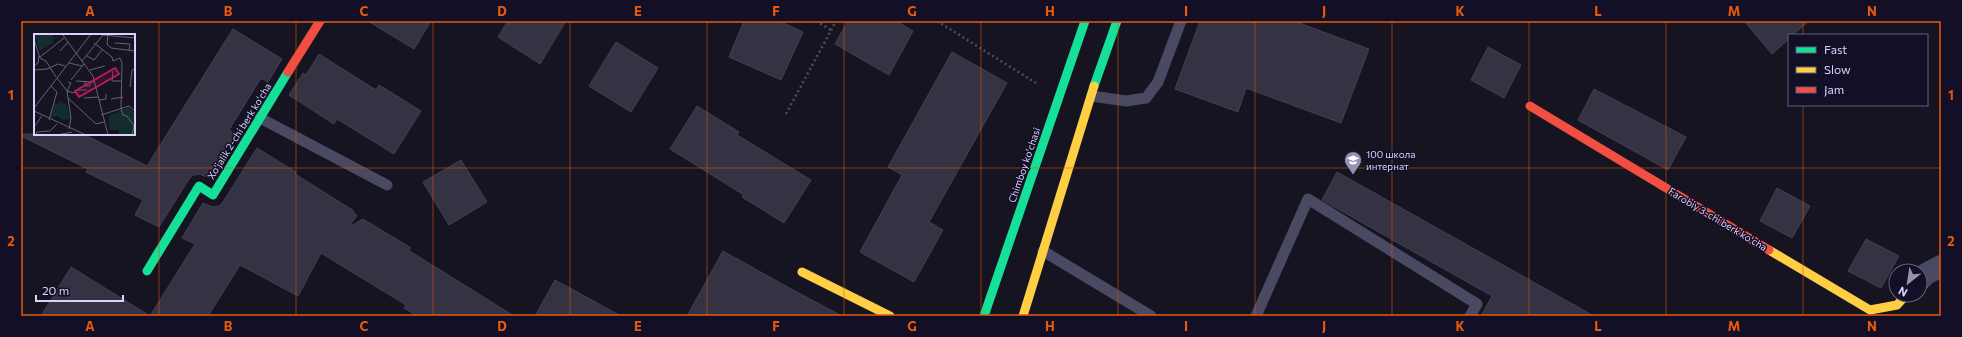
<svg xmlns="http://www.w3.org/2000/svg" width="1962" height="337" font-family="Commissioner,sans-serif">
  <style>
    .building { fill: #343243; stroke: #433f54 }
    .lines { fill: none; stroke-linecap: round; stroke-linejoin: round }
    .path { stroke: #44505f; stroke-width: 2.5; stroke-dasharray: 2 3; stroke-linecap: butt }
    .lane { stroke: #4a4962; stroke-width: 11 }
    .street { stroke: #4a4962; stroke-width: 22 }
    .fast { stroke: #16e098; stroke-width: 9 }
    .slow { stroke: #ffcf43; stroke-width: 9 }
    .jam { stroke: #f24e42; stroke-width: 9 }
    .grid { fill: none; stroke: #e8590c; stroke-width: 1; stroke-opacity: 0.55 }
    .labels { text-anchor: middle; stroke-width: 3; stroke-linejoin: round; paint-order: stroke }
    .street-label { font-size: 10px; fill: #d9d4ff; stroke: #130f26 }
    .poi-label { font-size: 10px; fill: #d9d4ff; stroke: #130f26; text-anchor: start }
    .inset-road { fill: none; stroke: #64617a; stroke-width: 1 }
    .view { fill: #c2185b; fill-opacity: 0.15; stroke: #c2185b; stroke-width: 2 }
    .inset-edge { fill: none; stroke: #d9d4ff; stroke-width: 2 }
    .neatline { fill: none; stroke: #e8590c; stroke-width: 1.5 }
    .grid-label { font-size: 13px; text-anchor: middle; font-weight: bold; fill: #e8590c }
  </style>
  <rect width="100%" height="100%" fill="#161421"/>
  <!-- building -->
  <path class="building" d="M368,21H431L414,49Z
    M508,21H566L540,64L498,37Z
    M744,21H779L803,32L781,80L729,57Z
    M848,21H896L913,31L889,75L835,44Z
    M1200,21H1294L1369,49L1341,123L1246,88L1238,112L1175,89Z
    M1744,21H1809L1793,35H1789V39L1772,54Z
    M233,29L282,59L268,82L261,78L229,130L236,134L209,178L199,174L193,175L189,179L159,227L135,215L143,200L86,172L88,169L21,136V134H83L147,166Z
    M616,42L658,68L631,112L589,86Z
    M1488,47L1521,65L1504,98L1471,80Z
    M952,52L1007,83L929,222L943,230L914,282L860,252L902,175L888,167Z
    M319,54L376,90L379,85L421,111L394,154L337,119L334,124L289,95L303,73L306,75Z
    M1594,89L1686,137L1668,170L1578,120Z
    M697,106L739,132L737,135L811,180L784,223L742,197L744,195L670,149Z
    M257,148L296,172L295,174L354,211L353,213L357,215L349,227L363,219L411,248L408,250L514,316H417L404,308L406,305L321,253L298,296L240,265L208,316H150L195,244L182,238L203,203L213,207L219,206L223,202Z
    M461,160L487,202L449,225L423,182Z
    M1337,172L1594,316H1481L1492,296L1322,200Z
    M1777,188L1810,206L1792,238L1760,221Z
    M1866,239L1899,256L1881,288L1848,271Z
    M723,251L793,290L842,316H687Z
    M71,267L150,316H41Z
    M555,280L621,316H535Z"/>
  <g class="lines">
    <!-- path -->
    <path class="path" d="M816,21L831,30
      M937,21L1036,83
      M786,114L836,21"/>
    <!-- lane -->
    <path class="lane" d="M1092,96L1126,101L1146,98L1158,82L1181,21
      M260,118L387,185
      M1043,251L1151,316
      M1256,316L1308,199L1477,304L1470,316"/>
    <!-- street -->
    <path class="street" d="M1920,280L1926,274L1941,266"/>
    <!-- fast -->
    <path class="fast" d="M1094,86L1117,21
      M147,271L199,186L213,195L288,72
      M984,316L1085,21"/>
    <!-- slow -->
    <path class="slow" d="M1769,250L1870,310L1897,305L1906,295
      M802,272L890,316
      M1023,316L1094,86"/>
    <!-- jam -->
    <path class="jam" d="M288,72L320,21
      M1530,106L1769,250"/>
  </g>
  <!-- grid -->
  <path class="grid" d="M159,21V316M296,21V316M433,21V316M570,21V316M707,21V316M844,21V316M981,21V316M1118,21V316M1255,21V316M1392,21V316M1529,21V316M1666,21V316M1803,21V35M1803,105V316M21,168H1941"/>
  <!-- icons -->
  <defs>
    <g id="school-pin" transform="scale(0.9)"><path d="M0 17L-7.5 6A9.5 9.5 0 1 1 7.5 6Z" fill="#9591b1" stroke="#130f26"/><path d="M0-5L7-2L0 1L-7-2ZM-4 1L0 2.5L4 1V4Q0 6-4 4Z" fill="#fff"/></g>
  </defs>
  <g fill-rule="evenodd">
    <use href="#school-pin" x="1353" y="160"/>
  </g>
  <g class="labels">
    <!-- street labels -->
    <g class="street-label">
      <text transform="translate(239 131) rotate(-58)" y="4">Xo'jalik 2-chi berk ko'cha</text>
      <text transform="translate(1024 165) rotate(-71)" y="4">Chimboy ko'chasi</text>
      <text transform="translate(1718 219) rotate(31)" y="4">Farobiy 3-chi berk ko'cha</text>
    </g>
    <!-- poi labels -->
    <g class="poi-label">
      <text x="1366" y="158">100 школа<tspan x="1366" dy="12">интернат</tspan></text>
    </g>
  </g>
  <!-- overview -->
  <g transform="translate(34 34)">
    <rect width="101" height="101" fill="#161421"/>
    <path d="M0,0L19,1L20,4L26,2L19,6L20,10L19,9L6,17ZM26,67L33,71L37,85L29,86L23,82L16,84L21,69L24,70ZM95,73L101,79V101H85V96H75V82Z" fill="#132c2d"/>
    <path class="inset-road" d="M28,0L59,42L74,101M74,1L73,10L77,14M0,5L6,24L12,27L22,43M60,9L78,23L79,27M81,9L96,10L95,16M77,14L101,17M26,17L34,8M53,22L60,26L68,16M6,23L30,4M48,27L69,1L101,4M79,27L86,24L88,29L87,75M35,29L48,32M0,32L4,29L5,22M0,36L13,35L24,30L31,32M56,36L71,32M79,37L78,47H87M23,44L33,57L37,84L35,95M37,46L50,30M42,47L61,48M34,48L37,49L33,57L40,59L43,56H53M51,48V52H56V47M96,53L98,36L101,35M34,64L62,90L70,88M50,64L64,63M77,65L89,63M65,66L72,65V60M0,74L57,0M87,75L89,81L93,82L100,92L98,101M0,77L52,101M67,81L95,72L101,77M15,86L23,58L17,52M0,93L8,82M2,101L3,98L16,97L23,90M23,101L38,98"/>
    <path class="view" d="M81,34L85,40L45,63L41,57Z"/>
    <rect width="101" height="101" class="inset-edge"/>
  </g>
  <!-- border -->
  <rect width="1962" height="337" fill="none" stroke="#130f26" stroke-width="44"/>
  <!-- legend -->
  <rect x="1788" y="34" width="140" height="72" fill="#130f26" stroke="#625e7d"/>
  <rect x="1796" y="47" width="20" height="6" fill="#16e098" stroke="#625e7d"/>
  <text x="1824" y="54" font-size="12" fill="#d9d4ff">Fast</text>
  <rect x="1796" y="67" width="20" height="6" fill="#ffcf43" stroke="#625e7d"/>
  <text x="1824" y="74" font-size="12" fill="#d9d4ff">Slow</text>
  <rect x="1796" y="87" width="20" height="6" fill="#f24e42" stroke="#625e7d"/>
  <text x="1824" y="94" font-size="12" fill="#d9d4ff">Jam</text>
  <!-- north arrow -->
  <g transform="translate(1908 283) rotate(210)"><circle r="19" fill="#130f26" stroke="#625e7d"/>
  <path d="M0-3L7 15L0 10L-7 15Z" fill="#9591b1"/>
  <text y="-6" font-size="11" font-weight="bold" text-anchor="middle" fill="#d9d4ff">N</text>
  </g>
  <!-- scale -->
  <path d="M36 295v6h87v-6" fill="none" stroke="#d9d4ff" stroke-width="2"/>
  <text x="42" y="295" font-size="12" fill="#d9d4ff" stroke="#130f26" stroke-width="3" paint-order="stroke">20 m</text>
  <rect x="22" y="22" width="1918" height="293" class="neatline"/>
  <g class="grid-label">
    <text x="90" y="16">A</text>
    <text x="228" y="16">B</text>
    <text x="364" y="16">C</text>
    <text x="502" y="16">D</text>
    <text x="638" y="16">E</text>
    <text x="776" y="16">F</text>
    <text x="912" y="16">G</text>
    <text x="1050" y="16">H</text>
    <text x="1186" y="16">I</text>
    <text x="1324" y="16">J</text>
    <text x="1460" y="16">K</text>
    <text x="1598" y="16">L</text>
    <text x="1734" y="16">M</text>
    <text x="1872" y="16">N</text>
    <text x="11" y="100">1</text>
    <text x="1951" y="100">1</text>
    <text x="11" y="246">2</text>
    <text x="1951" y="246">2</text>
    <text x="90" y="331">A</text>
    <text x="228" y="331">B</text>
    <text x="364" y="331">C</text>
    <text x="502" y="331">D</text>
    <text x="638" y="331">E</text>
    <text x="776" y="331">F</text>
    <text x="912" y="331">G</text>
    <text x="1050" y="331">H</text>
    <text x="1186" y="331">I</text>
    <text x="1324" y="331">J</text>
    <text x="1460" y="331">K</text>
    <text x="1598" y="331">L</text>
    <text x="1734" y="331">M</text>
    <text x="1872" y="331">N</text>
  </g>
</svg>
